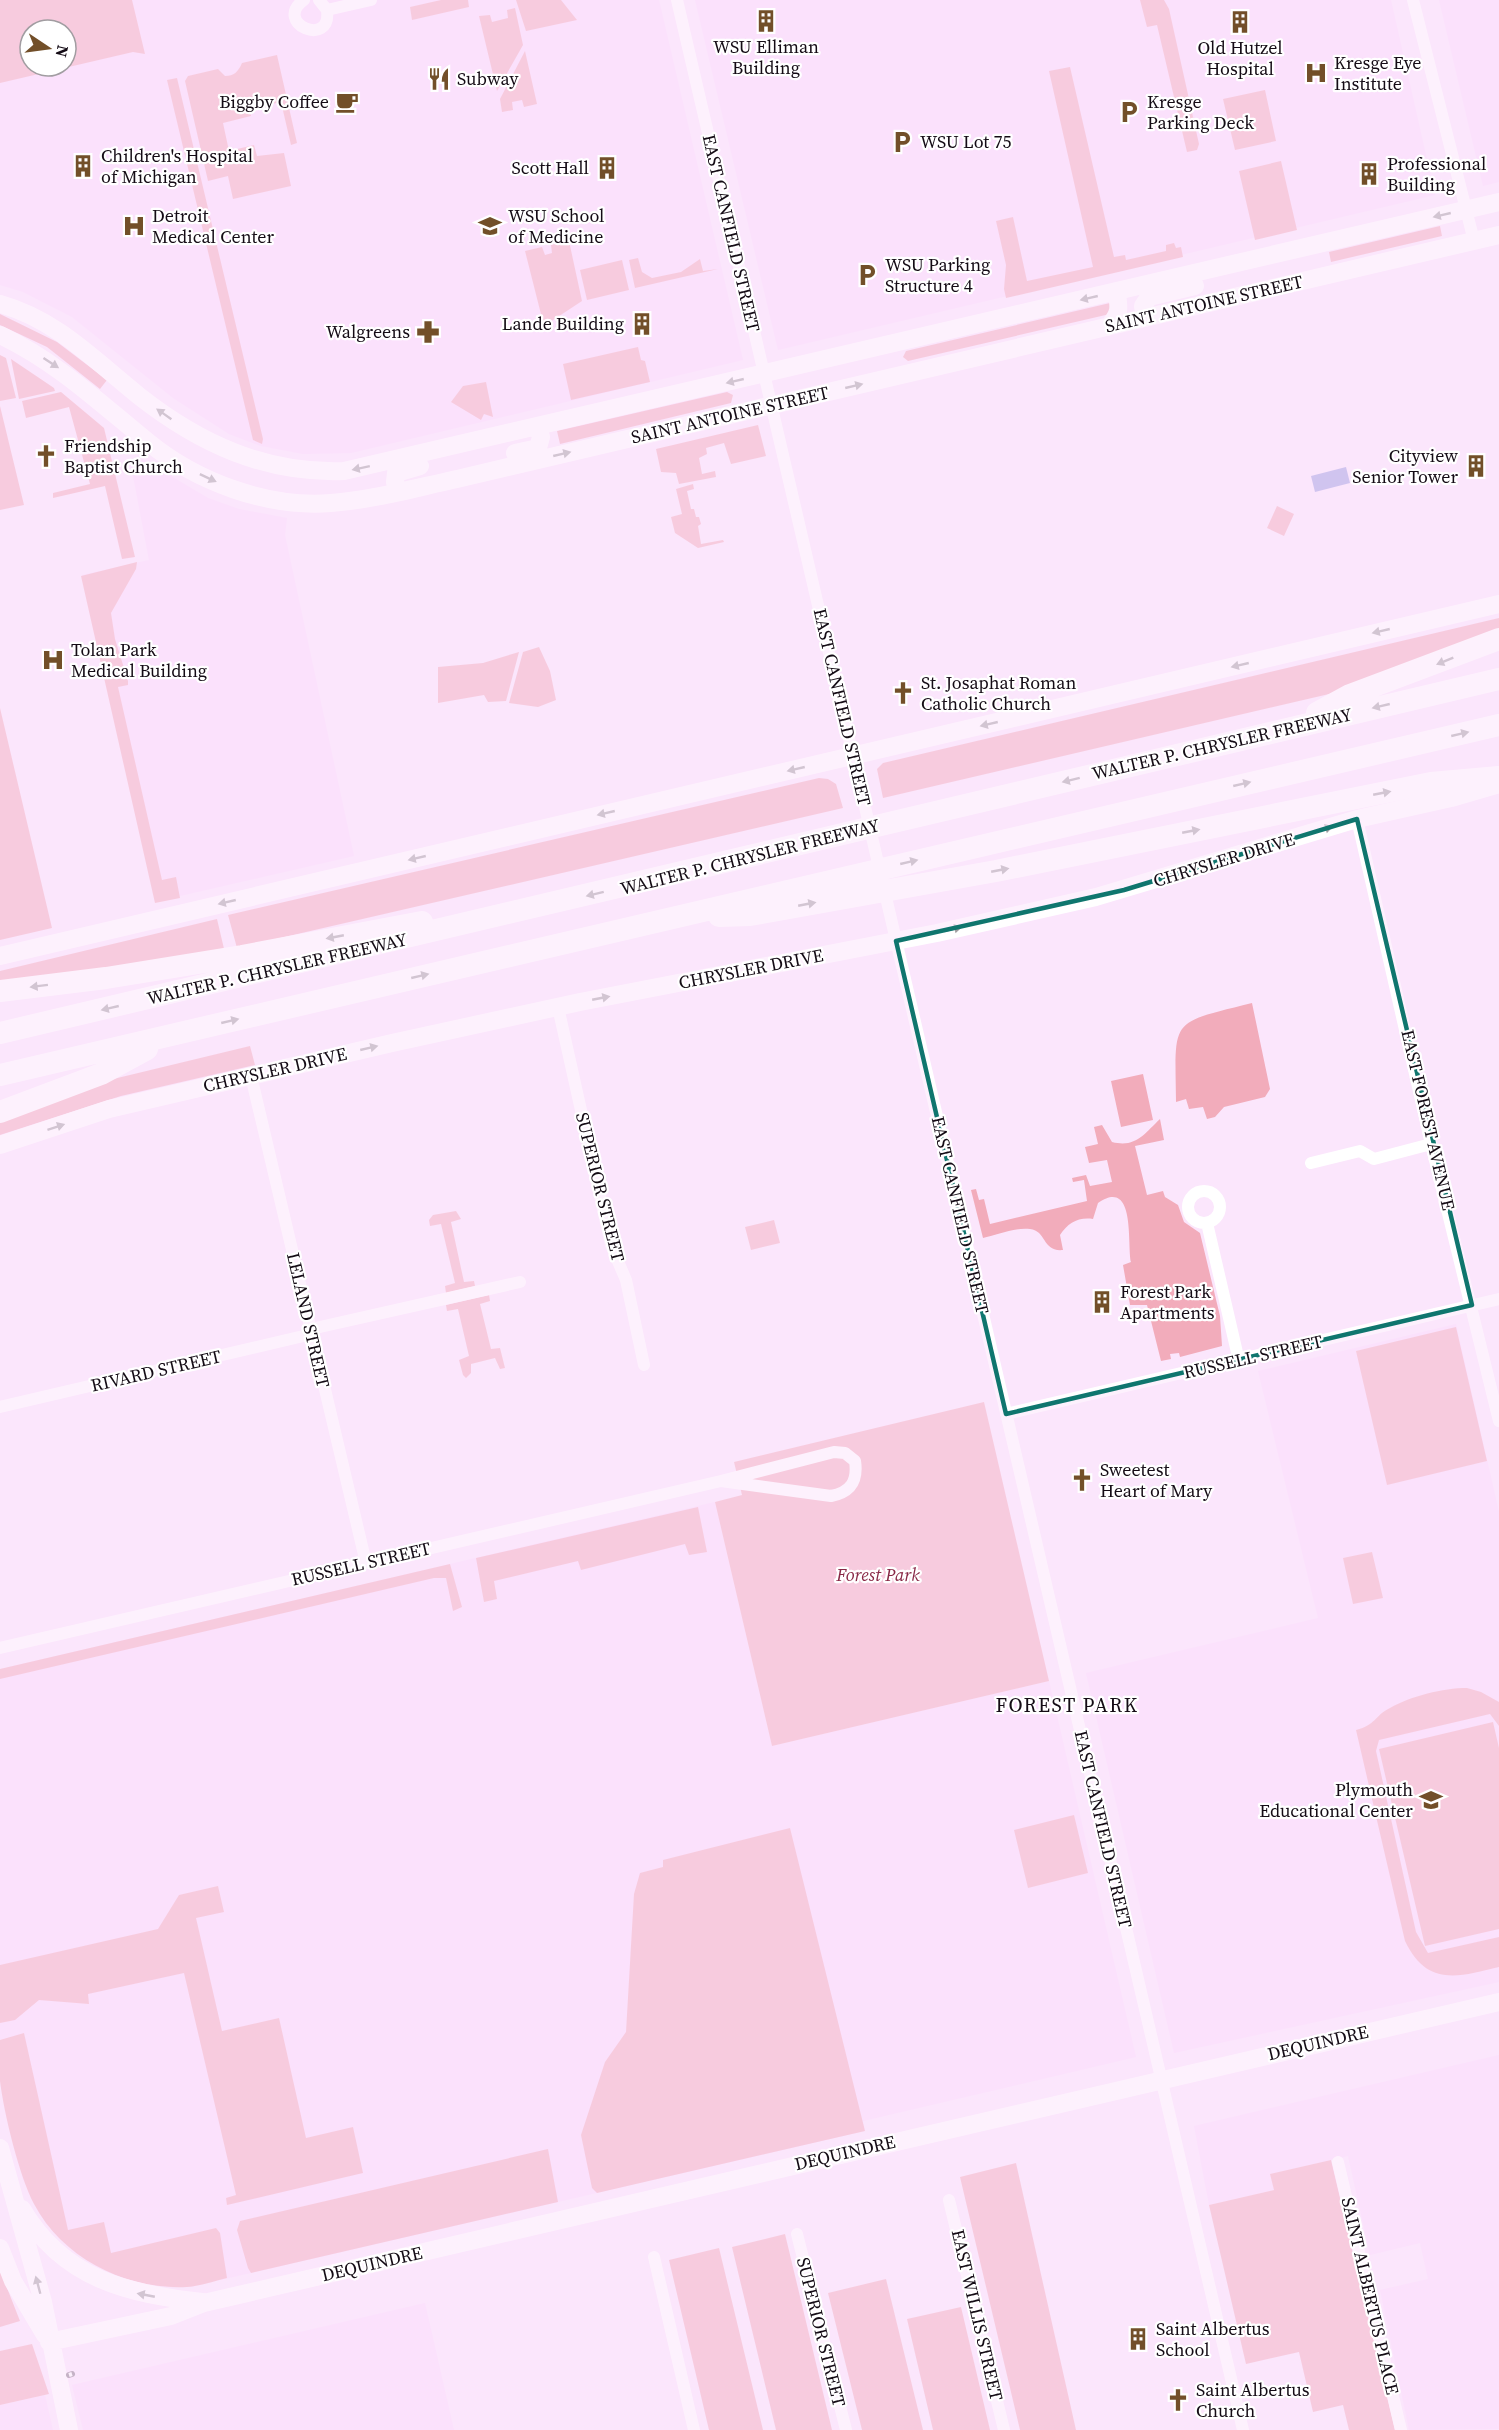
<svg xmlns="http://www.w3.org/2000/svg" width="1499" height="2430" font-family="'Source Serif 4',serif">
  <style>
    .built { fill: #fbdbfc; fill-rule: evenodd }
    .green { fill: #f2acbb; fill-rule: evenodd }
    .water { fill: #9c9be1 }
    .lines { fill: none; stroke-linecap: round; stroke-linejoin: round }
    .street { stroke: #fff; stroke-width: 12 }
    .secondary { stroke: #fff; stroke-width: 18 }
    .highway { stroke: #fff; stroke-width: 22 }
    .rail-casing { stroke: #847585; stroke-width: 6 }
    .rail { stroke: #fff; stroke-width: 4; stroke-dasharray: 11; stroke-linecap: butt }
    .oneway { fill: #a19da1 }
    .marked { fill: none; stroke: #0f766e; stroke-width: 4.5; stroke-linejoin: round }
    .labels { text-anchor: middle; stroke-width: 4.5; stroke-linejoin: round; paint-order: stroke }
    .poi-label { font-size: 18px; fill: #140b15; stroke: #fff; text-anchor: start }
    .street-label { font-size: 18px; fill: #140b15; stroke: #fff }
    .park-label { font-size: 18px; font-style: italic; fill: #882846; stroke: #fff }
    .neighbourhood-label { font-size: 20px; letter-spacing: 1.5px; fill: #140b15; stroke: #fff }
  </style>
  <rect width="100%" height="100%" fill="#fbe6fc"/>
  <!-- built -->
  <path class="built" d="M0,0H659L743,360L351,453L303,454L261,446L229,434L173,398L72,317L23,292L0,285ZM30,30H66V66H30Z
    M695,0H1391L1435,195L778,350Z
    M1439,0H1499V182L1483,186Z
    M139,457L208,498L239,509L287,518L285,535L354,856L158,901L82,575L149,560L131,465Z
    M1456,1324L1499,1512V1982L1174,2053L1086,1673L1318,1618L1258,1371Z
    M715,1502L772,1746L1049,1681L1136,2057L863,2121L865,2131L190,2287H170L77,2252L47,2223L23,2180L0,2081V1669Z
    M1499,2055V2429L1409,2430L1380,2290L1428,2279L1420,2243L1370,2255L1348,2156L1271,2174L1274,2190L1209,2205L1194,2126Z
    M425,2303L454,2430H83L72,2385Z
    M45,2395L53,2430H0V2405Z"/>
  <!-- green -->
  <path class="green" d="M0,0H132L145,54L133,52L0,83ZM30,30H66V66H30Z
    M441,0H468L469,7L412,20L410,7Z
    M516,0H561L577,20L526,31Z
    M1140,0H1164L1169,9L1199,144L1197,150L1187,152L1157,25L1147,27Z
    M515,8L523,45L497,91L479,16L490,15L492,22L508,18L507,10Z
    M525,51L537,104L524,107L522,100L512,102L513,110L502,112L500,99Z
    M277,55L297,143L291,145L281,102L250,109L251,116L223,123L229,151L254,145L257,156L284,153L291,186L233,199L228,176L208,181L185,81L188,76L218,69L225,76C234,76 238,72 242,63Z
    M1070,67L1114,257L1125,255L1126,260L1166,251V245L1174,243L1176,248L1181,247L1183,257L1006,298L1004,289L1006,265L996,221L1013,217L1027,281L1093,267L1049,71Z
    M177,78L263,439L262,444L253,440L167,80Z
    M1265,90L1276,141L1235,150L1223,99Z
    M1281,161L1297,230L1255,240L1239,171Z
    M1440,226L1442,236L1331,262L1329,252Z
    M569,241L582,301L544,326L525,251L542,247L545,255L552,253L551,245Z
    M638,258L642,272L652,278L681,272L700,259L703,271L718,269L635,288L629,260Z
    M622,260L629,290L587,300L580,270Z
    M1110,303V314L908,361L903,357L906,351Z
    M0,314L57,342L107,380L100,389L47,347L0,325Z
    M638,347L641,360L645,361L650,382L571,400L563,364Z
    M0,355L6,358L16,398L0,401Z
    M11,359L54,388L55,391L19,399Z
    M486,382L493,417L484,414L481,420L451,402L463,386Z
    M61,392L104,428L135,557L122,559L105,486L53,498V493L90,484L69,407L26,418L22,401Z
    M727,392L733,395L731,403L560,444L557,431Z
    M0,406L24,505L0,510Z
    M758,425L766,456L731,464L724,443L706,448L707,454L699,458L702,474L715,471L716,477L679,484L676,473L661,472L656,449Z
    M693,484L694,489L687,491L691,509H694L696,517H699L701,524L698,526L701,544L723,540L724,542L698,548L675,533L671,517L682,514L676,489Z
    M1277,506L1294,514L1284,536L1267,528Z
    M137,562L136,569L111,613L115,639L128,681V685L118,687L162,880L176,877L180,898L155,903L81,576Z
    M1499,618V632L1355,688L883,798L877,769L883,763Z
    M539,647L550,671L556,700L538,707L509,703L523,652Z
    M519,652L506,701L488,702L484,695L438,703V667L483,663Z
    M0,708L52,928L0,940Z
    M819,778L828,779L836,784L843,808L237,948L228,915Z
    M217,919L225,953L0,981V971Z
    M1252,1003L1270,1089L1265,1097L1224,1107L1215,1117L1207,1119L1203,1107L1189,1109L1186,1099L1176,1102C1175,1017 1169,1024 1252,1003Z
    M250,1046L255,1065L121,1096L0,1135V1120L105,1081Z
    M1143,1074L1153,1120L1121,1127L1111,1081Z
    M1160,1119L1164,1140L1135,1146L1147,1195L1163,1191L1165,1197L1178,1205L1184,1222L1200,1233L1220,1316L1222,1346L1180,1357L1179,1353L1170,1354L1171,1359L1161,1361L1147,1305H1130L1123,1265L1131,1262C1127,1244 1136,1177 1098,1203L1093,1219C1078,1217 1068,1223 1060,1235L1063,1250C1042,1252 1047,1231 1030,1229C1016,1227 996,1235 983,1238L971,1190L976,1189L979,1200L984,1199L990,1224L1087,1201L1084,1180L1073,1182L1072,1178L1086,1175L1090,1186L1112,1182L1107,1160L1089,1163L1085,1147L1098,1144L1094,1127L1102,1125L1112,1142C1136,1148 1144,1134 1160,1119Z
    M456,1211L461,1219L451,1222L464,1282L474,1281L475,1286L446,1293L445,1286L455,1283L441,1224L430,1226L429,1220L433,1215Z
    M774,1220L780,1243L751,1250L745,1227Z
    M489,1295L490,1301L480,1304L491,1349L500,1348L505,1368L500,1369L495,1358L471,1364V1373L466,1378L463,1375L459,1360L469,1356L458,1309L447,1311L446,1305Z
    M1456,1327L1487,1461L1387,1485L1356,1351Z
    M984,1402L1049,1681L772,1746L715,1502L742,1495L734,1462Z
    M698,1507L707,1552L689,1555L685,1544L581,1570L578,1561L494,1581L497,1599L484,1602L476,1558Z
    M1372,1552L1383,1598L1353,1604L1343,1558Z
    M450,1564L462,1607L453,1611L446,1578H434L0,1679V1669Z
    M1467,1688L1481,1692L1499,1702V1726L1490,1714L1379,1740L1376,1751L1416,1932L1428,1953L1499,1937V1967C1458,1977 1427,1987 1405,1941L1356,1730C1376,1725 1374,1716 1390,1708C1411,1696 1443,1688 1467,1688Z
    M1493,1722L1499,1748V1929L1425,1946L1379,1749Z
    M1074,1815L1088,1873L1028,1888L1014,1830Z
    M790,1828L865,2131L597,2193L592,2188L581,2135L605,2062L626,2032L634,1894L640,1873L663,1867V1860Z
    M218,1886L224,1912L196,1918L222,2031L279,2018L306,2138L353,2127L363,2173L227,2205L226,2198L236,2195L184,1973L88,1994L89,2004L39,2000L15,2020L0,2023V1965L158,1929L179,1895Z
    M24,2033L68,2230L104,2222L111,2253L216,2228L220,2233L227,2278C214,2281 201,2286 187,2287C127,2290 63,2259 34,2204C19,2175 4,2114 0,2081C0,2067 0,2053 0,2040Z
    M548,2149L558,2202L251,2273L248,2268L237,2230L240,2221Z
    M1331,2160L1395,2430H1349L1343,2405L1313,2412L1299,2352L1246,2364L1209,2205L1274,2190L1270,2174Z
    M1016,2163L1076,2430H1020L960,2177Z
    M785,2234L832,2430H776L732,2247Z
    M719,2248L763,2430H709L669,2260Z
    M0,2270L20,2321L0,2327Z
    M886,2279L923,2430H862L828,2293Z
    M961,2307L990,2430H933L907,2319Z
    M32,2344L49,2394L0,2405V2351Z"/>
  <!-- water -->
  <path class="water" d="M1346,467L1350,483L1315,492L1311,476Z"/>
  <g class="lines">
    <!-- street -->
    <path class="street" d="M304,0C272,23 332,49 327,10L319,0
      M677,0L1243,2430
      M1413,0L1474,241
      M327,10L371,0
      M1357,819L1431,1144L1499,1421
      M558,1007L611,1245L626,1280L644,1365
      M251,1076L366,1563
      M1311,1163L1360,1151L1374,1159L1431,1144
      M1188 1207a16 16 0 1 1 32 0a16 16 0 1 1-32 0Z
      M1207,1223L1239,1361
      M311,1329L520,1282
      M0,1407L312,1334
      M1006,1414L1499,1299
      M834,1452L845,1453L855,1461C858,1481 851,1492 831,1496L721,1481Z
      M0,1648L721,1481
      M1338,2162L1401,2430
      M949,2200L1004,2430
      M797,2234L846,2430
      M654,2257L694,2430"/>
    <!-- secondary -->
    <path class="secondary" d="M0,304C57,320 94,360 139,396C200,444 266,474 344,471L1499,202
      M1145,318L1143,306L1149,297L1195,286
      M1108,327C1120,314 1120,308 1116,291
      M0,335C57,362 100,403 148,442C197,482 267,508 331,503C373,500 415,488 457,479L1499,235
      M515,453L538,448L541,437L538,427
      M397,492L395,482L396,473L420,466
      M0,956L1499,604
      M0,1145L109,1109L392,1043L580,1002L937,933L1096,897L1357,819L1451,798L1499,784
      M0,2148L43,2302L69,2430
      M22,2209C63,2279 128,2294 202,2302
      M0,2248L13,2281L45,2335
      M49,2342L171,2316L204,2303L1499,2002"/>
    <!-- highway -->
    <path class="highway" d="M1317,713L1350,695L1499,639
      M719,916L750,915L996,871L1431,783L1499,777
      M0,991L106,978L242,956L422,922
      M0,1033L1499,679
      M0,1075L1499,725
      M0,1112L101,1074L147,1049"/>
    <!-- rail casing -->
    <g class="rail-casing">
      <path id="rail" d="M69,2375L72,2374"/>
    </g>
    <!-- rail -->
    <use href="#rail" class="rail"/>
  </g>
  <!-- one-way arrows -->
  <defs><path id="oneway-solid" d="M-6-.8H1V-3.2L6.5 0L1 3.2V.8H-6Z" transform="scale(1.5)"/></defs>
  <g class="oneway">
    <use href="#oneway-solid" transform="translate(1442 215) rotate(167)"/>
    <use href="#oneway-solid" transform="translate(1089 298) rotate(167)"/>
    <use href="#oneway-solid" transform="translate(51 363) rotate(33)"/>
    <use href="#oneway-solid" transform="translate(735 381) rotate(167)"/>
    <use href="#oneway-solid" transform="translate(854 386) rotate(-13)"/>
    <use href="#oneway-solid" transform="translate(164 414) rotate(-145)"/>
    <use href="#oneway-solid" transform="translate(562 454) rotate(-13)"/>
    <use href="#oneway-solid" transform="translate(361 468) rotate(168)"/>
    <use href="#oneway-solid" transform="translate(208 478) rotate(25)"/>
    <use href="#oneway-solid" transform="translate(1381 631) rotate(167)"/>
    <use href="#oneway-solid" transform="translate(1445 661) rotate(158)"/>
    <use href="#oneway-solid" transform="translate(1240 665) rotate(167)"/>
    <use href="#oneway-solid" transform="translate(1381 706) rotate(167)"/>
    <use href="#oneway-solid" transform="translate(989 724) rotate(167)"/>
    <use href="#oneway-solid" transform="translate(1460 734) rotate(-13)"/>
    <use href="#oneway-solid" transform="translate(796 769) rotate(167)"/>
    <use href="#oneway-solid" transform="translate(1071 780) rotate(166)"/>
    <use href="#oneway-solid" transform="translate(1242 784) rotate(-13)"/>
    <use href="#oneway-solid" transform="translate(1382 793) rotate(-11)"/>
    <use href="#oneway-solid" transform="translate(606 813) rotate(167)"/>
    <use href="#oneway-solid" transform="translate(1324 829) rotate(-17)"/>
    <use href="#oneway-solid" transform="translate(1191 831) rotate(-11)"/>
    <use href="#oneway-solid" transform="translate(417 858) rotate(167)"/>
    <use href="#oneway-solid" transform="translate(909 862) rotate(-13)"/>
    <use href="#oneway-solid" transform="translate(1000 870) rotate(-11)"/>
    <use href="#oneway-solid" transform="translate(595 894) rotate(166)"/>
    <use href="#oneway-solid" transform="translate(227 902) rotate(167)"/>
    <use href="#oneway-solid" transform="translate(807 904) rotate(-11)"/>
    <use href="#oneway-solid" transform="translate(953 929) rotate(-13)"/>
    <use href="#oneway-solid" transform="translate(335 937) rotate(169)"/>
    <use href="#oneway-solid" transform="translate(420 976) rotate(-13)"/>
    <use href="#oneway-solid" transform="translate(39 986) rotate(173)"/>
    <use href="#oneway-solid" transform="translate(601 998) rotate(-11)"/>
    <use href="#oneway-solid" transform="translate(110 1008) rotate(167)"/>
    <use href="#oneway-solid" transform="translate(230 1021) rotate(-13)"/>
    <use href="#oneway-solid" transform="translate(369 1048) rotate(-13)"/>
    <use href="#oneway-solid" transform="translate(56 1127) rotate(-18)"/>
    <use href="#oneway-solid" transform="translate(38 2285) rotate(-105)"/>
    <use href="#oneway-solid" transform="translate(146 2295) rotate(-169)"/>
  </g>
  <!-- marked area -->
  <path d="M0 0H1499V2430H0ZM1357,819L1472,1305L1006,1414L896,941L1124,890Z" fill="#fbe6fc" fill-opacity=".55" fill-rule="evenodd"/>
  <path class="marked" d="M1357,819L1472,1305L1006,1414L896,941L1124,890Z"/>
  <!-- icons -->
  <defs>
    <g id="building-bare" transform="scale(1.8)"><path d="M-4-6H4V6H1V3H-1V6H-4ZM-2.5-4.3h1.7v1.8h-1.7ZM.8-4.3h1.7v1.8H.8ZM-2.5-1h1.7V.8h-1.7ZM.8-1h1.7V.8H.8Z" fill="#724f29" stroke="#fff" stroke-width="2.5" paint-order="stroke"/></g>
    <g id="hospital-bare" transform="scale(1.8)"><path d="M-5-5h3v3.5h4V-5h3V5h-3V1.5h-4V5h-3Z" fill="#724f29" stroke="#fff" stroke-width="2.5" paint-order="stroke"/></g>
    <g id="restaurant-bare" transform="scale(1.8)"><path d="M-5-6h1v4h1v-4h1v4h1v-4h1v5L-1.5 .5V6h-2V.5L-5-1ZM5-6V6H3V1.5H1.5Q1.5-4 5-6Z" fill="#724f29" stroke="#fff" stroke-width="2.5" paint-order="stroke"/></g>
    <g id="cafe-bare" transform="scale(1.8)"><path d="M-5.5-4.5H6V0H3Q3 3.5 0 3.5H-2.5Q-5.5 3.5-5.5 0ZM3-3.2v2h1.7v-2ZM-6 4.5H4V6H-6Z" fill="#724f29" stroke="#fff" stroke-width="2.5" paint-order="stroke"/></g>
    <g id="parking-bare" transform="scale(1.8)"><path d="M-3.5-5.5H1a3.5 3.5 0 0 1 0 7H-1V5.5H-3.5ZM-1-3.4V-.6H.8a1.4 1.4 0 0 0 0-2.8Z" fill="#724f29" stroke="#fff" stroke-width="2.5" paint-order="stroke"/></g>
    <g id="university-bare" transform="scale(1.8)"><path d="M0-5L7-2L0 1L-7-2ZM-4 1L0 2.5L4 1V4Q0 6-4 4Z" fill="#724f29" stroke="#fff" stroke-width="2.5" paint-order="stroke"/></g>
    <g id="pharmacy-bare" transform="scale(1.8)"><path d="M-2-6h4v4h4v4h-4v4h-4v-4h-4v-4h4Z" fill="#724f29" stroke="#fff" stroke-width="2.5" paint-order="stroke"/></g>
    <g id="church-bare" transform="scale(1.8)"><path d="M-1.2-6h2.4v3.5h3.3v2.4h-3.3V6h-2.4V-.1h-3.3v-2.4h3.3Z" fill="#724f29" stroke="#fff" stroke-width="2.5" paint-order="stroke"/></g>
    <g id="school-bare" transform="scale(1.8)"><path d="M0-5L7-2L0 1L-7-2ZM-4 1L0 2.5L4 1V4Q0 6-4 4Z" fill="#724f29" stroke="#fff" stroke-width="2.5" paint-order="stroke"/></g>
  </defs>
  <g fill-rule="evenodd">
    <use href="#building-bare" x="766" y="21"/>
    <use href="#building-bare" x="1240" y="22"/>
    <use href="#hospital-bare" x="1316" y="73"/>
    <use href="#restaurant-bare" x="439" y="79"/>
    <use href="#cafe-bare" x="347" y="102"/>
    <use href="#parking-bare" x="1129" y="112"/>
    <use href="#parking-bare" x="902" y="142"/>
    <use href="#building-bare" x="83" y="166"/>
    <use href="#building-bare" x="607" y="168"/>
    <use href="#building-bare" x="1369" y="174"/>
    <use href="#hospital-bare" x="134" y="226"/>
    <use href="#university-bare" x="490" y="226"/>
    <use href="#parking-bare" x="867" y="275"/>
    <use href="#building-bare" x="642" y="324"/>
    <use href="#pharmacy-bare" x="428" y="332"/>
    <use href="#church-bare" x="46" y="456"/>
    <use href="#building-bare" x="1476" y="466"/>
    <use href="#hospital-bare" x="53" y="660"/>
    <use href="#church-bare" x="903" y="693"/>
    <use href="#building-bare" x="1102" y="1302"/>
    <use href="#church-bare" x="1082" y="1480"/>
    <use href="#school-bare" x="1431" y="1800"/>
    <use href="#building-bare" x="1138" y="2339"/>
    <use href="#church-bare" x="1178" y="2400"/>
  </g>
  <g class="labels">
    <!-- poi labels -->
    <g class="poi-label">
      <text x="766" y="53" text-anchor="middle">WSU Elliman<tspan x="766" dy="21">Building</tspan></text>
      <text x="1240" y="54" text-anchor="middle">Old Hutzel<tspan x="1240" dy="21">Hospital</tspan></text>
      <text x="1334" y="69">Kresge Eye<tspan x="1334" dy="21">Institute</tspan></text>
      <text x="457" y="85">Subway</text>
      <text x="329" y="108" text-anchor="end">Biggby Coffee</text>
      <text x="1147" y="108">Kresge<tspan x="1147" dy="21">Parking Deck</tspan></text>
      <text x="920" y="148">WSU Lot 75</text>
      <text x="101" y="162">Children's Hospital<tspan x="101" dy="21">of Michigan</tspan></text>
      <text x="1387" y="170">Professional<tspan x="1387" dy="21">Building</tspan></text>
      <text x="589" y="174" text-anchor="end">Scott Hall</text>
      <text x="152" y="222">Detroit<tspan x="152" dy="21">Medical Center</tspan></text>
      <text x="508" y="222">WSU School<tspan x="508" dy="21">of Medicine</tspan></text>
      <text x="885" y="271">WSU Parking<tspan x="885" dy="21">Structure 4</tspan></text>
      <text x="624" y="330" text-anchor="end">Lande Building</text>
      <text x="410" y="338" text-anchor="end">Walgreens</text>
      <text x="64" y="452">Friendship<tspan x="64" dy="21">Baptist Church</tspan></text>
      <text x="1458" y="462" text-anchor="end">Cityview<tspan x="1458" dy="21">Senior Tower</tspan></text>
      <text x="71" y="656">Tolan Park<tspan x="71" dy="21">Medical Building</tspan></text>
      <text x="921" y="689">St. Josaphat Roman<tspan x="921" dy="21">Catholic Church</tspan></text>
      <text x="1120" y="1298">Forest Park<tspan x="1120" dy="21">Apartments</tspan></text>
      <text x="1100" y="1476">Sweetest<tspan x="1100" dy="21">Heart of Mary</tspan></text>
      <text x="1413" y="1796" text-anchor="end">Plymouth<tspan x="1413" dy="21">Educational Center</tspan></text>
      <text x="1156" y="2335">Saint Albertus<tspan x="1156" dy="21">School</tspan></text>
      <text x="1196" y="2396">Saint Albertus<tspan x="1196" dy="21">Church</tspan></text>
    </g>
    <!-- street labels -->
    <g class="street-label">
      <text transform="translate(731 233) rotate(77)" y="6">EAST CANFIELD STREET</text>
      <text transform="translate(1204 304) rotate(-13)" y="6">SAINT ANTOINE STREET</text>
      <text transform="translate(730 415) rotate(-13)" y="6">SAINT ANTOINE STREET</text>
      <text transform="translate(842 707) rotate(77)" y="6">EAST CANFIELD STREET</text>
      <text transform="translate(1222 744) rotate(-13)" y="6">WALTER P. CHRYSLER FREEWAY</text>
      <text transform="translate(750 857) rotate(-14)" y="6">WALTER P. CHRYSLER FREEWAY</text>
      <text transform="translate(1224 860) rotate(-17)" y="6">CHRYSLER DRIVE</text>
      <text transform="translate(277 969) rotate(-13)" y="6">WALTER P. CHRYSLER FREEWAY</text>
      <text transform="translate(751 969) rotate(-11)" y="6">CHRYSLER DRIVE</text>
      <text transform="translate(275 1070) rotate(-13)" y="6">CHRYSLER DRIVE</text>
      <text transform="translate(1428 1120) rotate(77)" y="6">EAST FOREST AVENUE</text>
      <text transform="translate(600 1187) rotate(76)" y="6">SUPERIOR STREET</text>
      <text transform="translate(960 1215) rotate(77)" y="6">EAST CANFIELD STREET</text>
      <text transform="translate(308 1320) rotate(77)" y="6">LELAND STREET</text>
      <text transform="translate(1253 1357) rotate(-13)" y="6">RUSSELL STREET</text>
      <text transform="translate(156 1371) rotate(-13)" y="6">RIVARD STREET</text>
      <text transform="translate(361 1564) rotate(-13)" y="6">RUSSELL STREET</text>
      <text transform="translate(1103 1829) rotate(77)" y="6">EAST CANFIELD STREET</text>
      <text transform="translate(1318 2043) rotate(-13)" y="6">DEQUINDRE</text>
      <text transform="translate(845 2153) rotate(-13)" y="6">DEQUINDRE</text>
      <text transform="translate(372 2264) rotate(-13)" y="6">DEQUINDRE</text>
      <text transform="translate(1370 2296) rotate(77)" y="6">SAINT ALBERTUS PLACE</text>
      <text transform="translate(977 2315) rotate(77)" y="6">EAST WILLIS STREET</text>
      <text transform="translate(821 2332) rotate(76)" y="6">SUPERIOR STREET</text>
    </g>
    <!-- park labels -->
    <g class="park-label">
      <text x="878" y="1581">Forest Park</text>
    </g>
    <!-- neighbourhood labels -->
    <g class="neighbourhood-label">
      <text x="1067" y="1712">FOREST PARK</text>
    </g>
  </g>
  <!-- north arrow -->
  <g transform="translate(48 48) rotate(103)"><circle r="28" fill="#ffffff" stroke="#a19da1" stroke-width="1.5"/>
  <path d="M0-4.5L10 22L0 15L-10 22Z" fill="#724f29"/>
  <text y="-9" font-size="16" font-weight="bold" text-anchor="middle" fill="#140b15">N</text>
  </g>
</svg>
